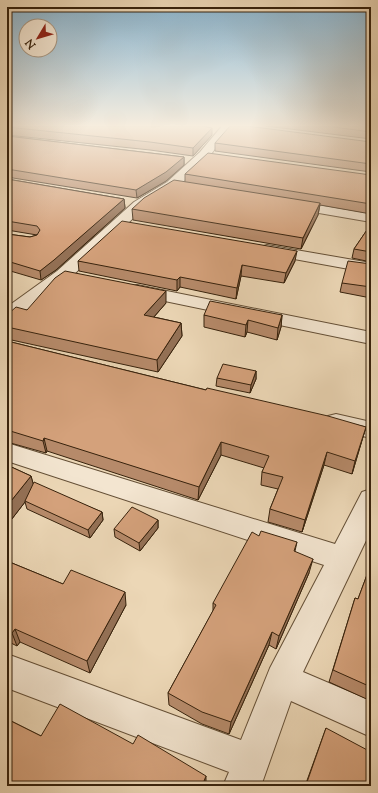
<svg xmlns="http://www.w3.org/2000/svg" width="378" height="793" font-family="'Sorts Mill Goudy',serif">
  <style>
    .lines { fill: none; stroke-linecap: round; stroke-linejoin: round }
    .street-casing { stroke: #644f36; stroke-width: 2 }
    .street { fill: #f3e5d0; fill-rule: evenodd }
    .wall { fill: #b68a6a; stroke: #37220c }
    .shaded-wall { fill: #947156; stroke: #37220c }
    .building { fill: #d4a17b; stroke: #37220c }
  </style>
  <rect width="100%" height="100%" fill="#ecd7b6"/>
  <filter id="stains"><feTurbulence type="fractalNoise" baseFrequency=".005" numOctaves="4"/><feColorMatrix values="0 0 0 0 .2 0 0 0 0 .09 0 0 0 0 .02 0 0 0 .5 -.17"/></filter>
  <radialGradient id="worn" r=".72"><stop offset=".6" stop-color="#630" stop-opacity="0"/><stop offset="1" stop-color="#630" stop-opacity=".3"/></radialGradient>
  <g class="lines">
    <!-- street casing -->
    <g class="street-casing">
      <path id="street" d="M222,126H233L208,158L177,188L144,208L69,279L14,320L7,322V307L57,271L134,202L167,182L200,152Z
        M289,200L371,214V222L284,207L282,204L284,201Z
        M267,245L371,263V273L261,253L259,250L261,247Z
        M137,285L371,332V344L131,294L128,290L131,286Z
        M336,414L371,422V438L328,428L324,422L328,416Z
        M7,443L335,544L362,492L371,489V530L303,672L371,701V737L291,701L261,786H223L229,772L7,688V654L241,740L270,668L324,565L7,461Z"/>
    </g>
    <!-- street -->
    <use href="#street" class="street"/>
  </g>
  <!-- wall -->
  <path class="wall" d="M7,126L212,135L193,156L150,150L7,135Z
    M266,126H371V139Z
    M7,136L184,157V165L166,181L137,198L7,177Z
    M371,142V172L215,151V143Z
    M185,174L371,175V214L320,205L318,215L301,249L133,220L132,209L185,182Z
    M7,179L124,199L125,208L56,270L41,280L7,270V234L30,237L37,235L7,230Z
    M371,224V262L352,258L354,249Z
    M78,261H295L284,283L241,276L236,299L180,287L177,291L79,271Z
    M371,264V298L340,292L342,283Z
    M166,303L154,317L181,323L182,336L158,372L7,339V315L27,310Z
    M204,315H282L281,327L277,340L247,332L245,337L204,327Z
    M7,341L206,390L366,427L352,474L324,465L302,532L268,522L270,509L278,489L261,485L262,472L264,468L221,455L198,500L47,451L46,453L7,442Z
    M256,371V379L250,393L216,386L217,378Z
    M7,465L31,476L33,484L102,512L103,520L90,538L27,509L25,502L8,524H7Z
    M158,520V528L140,551L115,537L114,529Z
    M297,542L295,551L309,573L276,649L269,645L229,734L202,724L169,705L168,693L213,611V603Z
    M7,561L63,584L126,605L90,673L20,642L17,646L7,641Z
    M371,564V701L329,682L355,598L358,599Z
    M7,719L41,736L206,786H7Z
    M326,728L371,786H305Z"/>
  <!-- shaded-wall -->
  <path class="shaded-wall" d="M212,128V135L193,156V148Z
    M184,157V165L166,181L137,198L136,190Z
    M124,199L125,208L56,270L41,280L40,271Z
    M320,203L318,215L301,249L303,238Z
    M297,251L295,261L284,283L286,273Z
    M242,265L241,276L236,299L237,288Z
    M180,277V287L177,291V280Z
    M166,291V303L145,327L144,315Z
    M282,315L281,327L277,340L278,328Z
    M248,320L247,332L245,337L246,325Z
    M181,323L182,336L158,372L157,360Z
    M256,371V379L250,393L251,385Z
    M366,427L362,440L352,474L355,461Z
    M44,438L47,451L46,453L43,441Z
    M221,442V455L198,500L199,487Z
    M327,452L324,465L302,532L305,520Z
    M31,476L35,490L25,501V502L8,524L7,520V506Z
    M102,512L103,520L90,538L88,530Z
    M158,520V528L140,551L139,543Z
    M313,559L309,573L276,649L279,636Z
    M125,592L126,605L90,673L87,661Z
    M15,629L20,642L17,646L12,633Z
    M272,632L269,645L229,734L231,722Z
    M206,776V786H202Z"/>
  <!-- building -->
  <path class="building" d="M7,126H203L212,128L193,148L150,142L7,127Z
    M230,126H247L371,142V164L215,143Z
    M326,126H371V132Z
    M7,136L184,157L166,172L136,190L7,169Z
    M208,153L371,175V204L185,174Z
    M7,179L124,199L54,260L40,271L7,261V234L30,237L37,235L40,230L37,226L7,221Z
    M174,180L320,203L303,238L132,209L144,198Z
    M122,221L297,251L286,273L242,265L237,288L180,277L177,280L78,261Z
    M371,224V252L354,249Z
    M348,261L371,264V287L342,283Z
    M65,271L166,291L144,315L181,323L157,360L7,327V315L16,307L27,310L55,278Z
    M210,301L282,315L278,328L248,320L246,325L204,315Z
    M7,341L206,390L207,388L328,416L366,427L355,461L327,452L305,520L270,509L283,477L262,472L269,456L221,442L199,487L44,438L43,441L7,430V425L11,420L7,419Z
    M223,364L256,371L251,385L217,378Z
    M7,465L31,476L7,506Z
    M34,482L102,512L88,530L25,501Z
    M132,507L158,520L139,543L114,529Z
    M261,531L297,542L294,551L313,559L279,636L272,632L231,722L202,712L168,693L216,605L213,603L252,532L259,536Z
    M7,561L63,584L71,570L125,592L87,661L15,629L12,633L7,630Z
    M371,564V687L333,670L355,598L358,599Z
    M60,704L133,744L138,735L206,776L202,786H10L11,784L7,782V719L41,736Z
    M326,728L371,752V786H308L306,785Z"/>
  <!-- sky -->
  <linearGradient id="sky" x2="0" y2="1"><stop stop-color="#88b6d3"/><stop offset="0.53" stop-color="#f6edde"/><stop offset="1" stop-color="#f6edde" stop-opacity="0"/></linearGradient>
  <rect width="378" height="237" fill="url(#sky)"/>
  <!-- margin -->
  <rect width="378" height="793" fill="none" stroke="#ecd7b6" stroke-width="24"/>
  <rect x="8" y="8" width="362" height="777" fill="none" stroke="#37220c" stroke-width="2"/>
  <rect x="12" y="12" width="354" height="769" fill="none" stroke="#37220c"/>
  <!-- north arrow -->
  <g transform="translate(38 38) rotate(232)"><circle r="19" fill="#f3e5d0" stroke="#a89782"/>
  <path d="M0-3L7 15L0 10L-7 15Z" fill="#8f2418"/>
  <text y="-6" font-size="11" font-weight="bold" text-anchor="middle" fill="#37220c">N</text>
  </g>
  <rect width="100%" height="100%" filter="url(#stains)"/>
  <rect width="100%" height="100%" fill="url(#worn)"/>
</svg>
